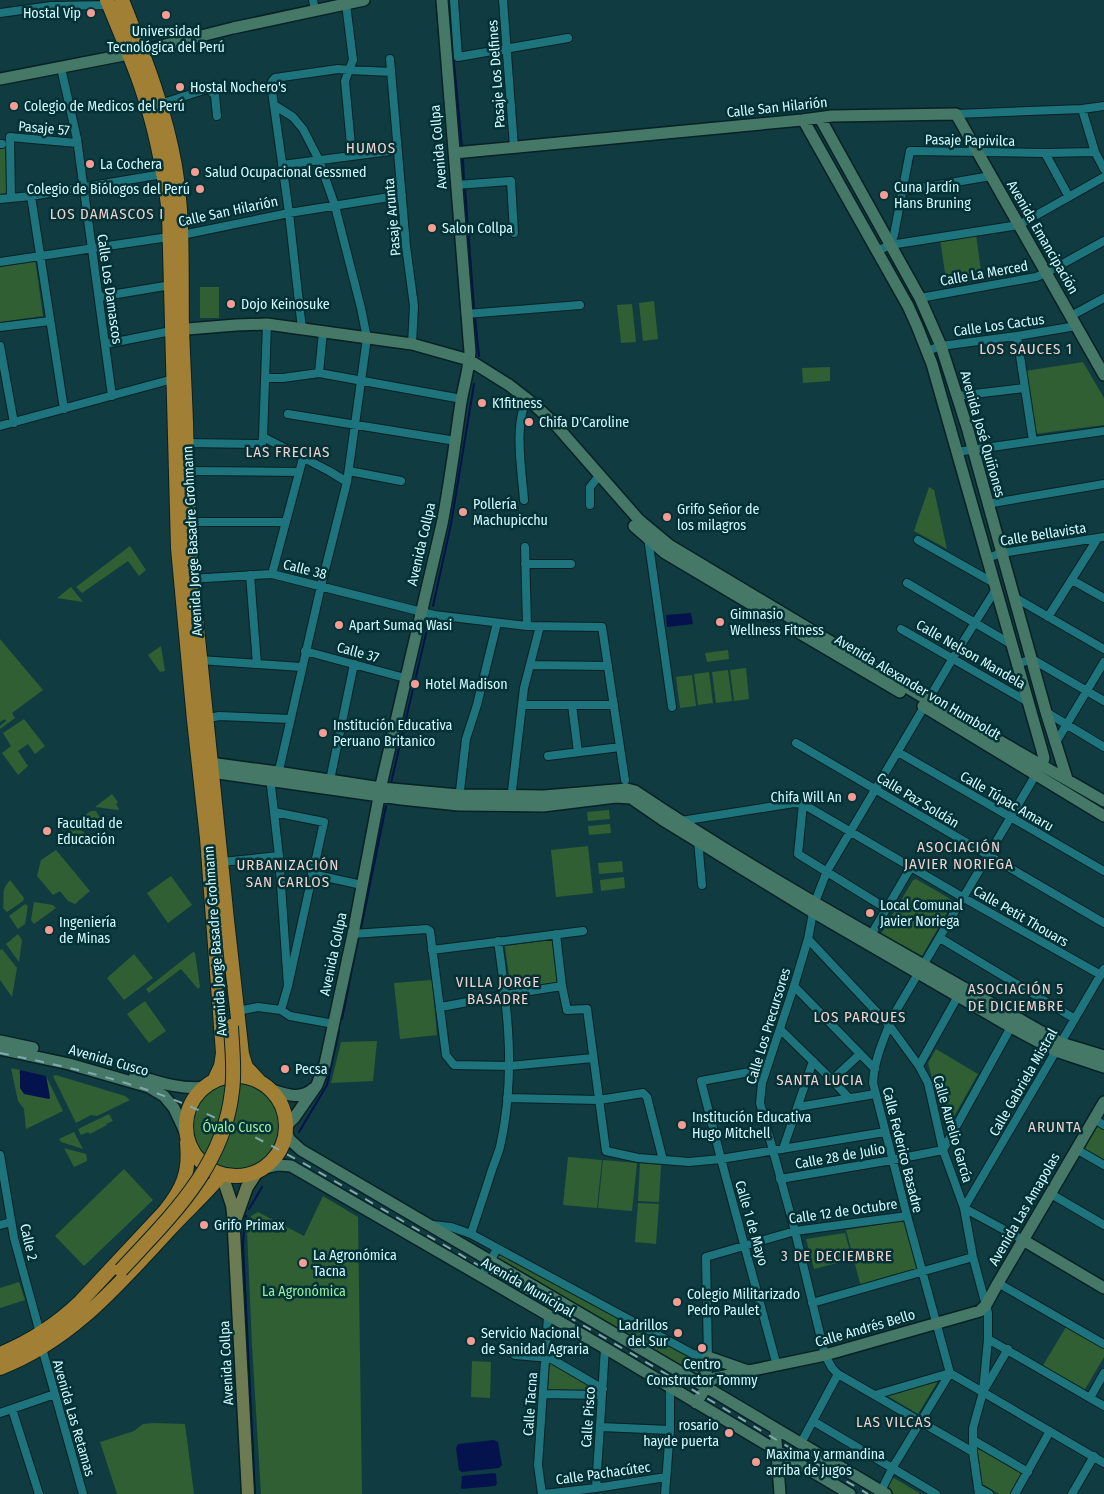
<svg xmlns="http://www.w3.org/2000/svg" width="1104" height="1494" font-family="'Fira Sans Condensed',sans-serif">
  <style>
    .green { fill: #2f5f32 }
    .water { fill: #04124d }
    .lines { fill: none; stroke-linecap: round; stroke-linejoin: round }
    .stream { stroke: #04124d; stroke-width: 2 }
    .street-casing { stroke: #072124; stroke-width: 10 }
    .secondary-casing { stroke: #072124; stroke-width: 14 }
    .primary-casing { stroke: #072124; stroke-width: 15 }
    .highway-casing { stroke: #072124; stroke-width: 16 }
    .street { stroke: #1e747d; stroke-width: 8 }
    .secondary { stroke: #457867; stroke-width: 11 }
    .primary { stroke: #6d7b52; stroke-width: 12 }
    .highway { stroke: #a18035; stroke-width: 14 }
    .rail { stroke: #81a9ae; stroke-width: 2; stroke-dasharray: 9 9; stroke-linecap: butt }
    .highway-bridge-casing { stroke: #072124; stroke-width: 16; stroke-linecap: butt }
    .highway-bridge { stroke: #a18035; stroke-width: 14 }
    .poi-dot { fill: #f59c94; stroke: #033236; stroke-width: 2 }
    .labels { text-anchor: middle; stroke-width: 5; stroke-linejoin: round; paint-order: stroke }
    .poi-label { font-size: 14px; fill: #d3f9fd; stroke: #033236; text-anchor: start }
    .street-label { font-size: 14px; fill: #d3f9fd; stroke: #033236 }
    .park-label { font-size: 14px; fill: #9af09d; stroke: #033236 }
    .neighbourhood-label { font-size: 15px; letter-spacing: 1px; fill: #f3d0cd; stroke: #033236 }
  </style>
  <rect width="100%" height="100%" fill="#103c41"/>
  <!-- green -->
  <path class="green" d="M0,147H6L9,193L0,194Z
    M976,234L982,279L947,285L940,240Z
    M35,259L43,316L0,322V264Z
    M200,287H219V318H200Z
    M654,301L658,339L643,341L639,303Z
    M632,304L636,342L621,343L617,305Z
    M1083,362L1104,398V425L1035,434L1025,371Z
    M830,367V381L803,383L802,368Z
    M929,487L934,490L947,549L914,531Z
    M130,546L146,570L139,576L128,561L82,593L76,587Z
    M71,587L83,602L57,598Z
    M0,639L43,690L12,713L15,718L0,729V726L6,721L5,719L0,722Z
    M161,646L165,671L160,672L148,655Z
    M728,650L729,659L707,662L705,653Z
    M746,668L749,699L734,701L730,670Z
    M728,670L732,701L716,703L712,672Z
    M709,672L713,703L698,705L694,674Z
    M692,675L696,706L680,708L676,677Z
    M24,719L45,746L35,754L28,744L18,751L28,766L18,775L2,753L11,746L3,733Z
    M112,794L118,802L116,804L119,809L118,810L95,807Z
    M609,810L610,819L588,821L587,812Z
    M91,811H96L100,818L85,829L78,820Z
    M76,822L86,836L71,847V839L68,834L72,825Z
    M610,824L611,833L589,835L588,826Z
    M588,846L593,893L556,897L551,850Z
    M56,850L90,891L75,904L68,901L60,891L53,895L37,876L41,860Z
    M622,861L623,872L599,874L598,863Z
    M171,876L192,905L168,923L147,893Z
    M624,877L625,888L601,891L600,880Z
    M916,879L952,900L953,902L922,956L881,934L913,880Z
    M10,880L24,898L23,901L7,912L3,908C5,893 0,892 10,880Z
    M34,902L53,905L56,908L34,924L31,920Z
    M25,904L28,906L25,924L18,929L9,916Z
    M18,934L22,940L19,962L6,944Z
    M552,940L557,984L511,991L505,946Z
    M2,949L17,968L12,997L0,980V950Z
    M193,952L195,953L200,987L198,989L181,969L149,993L146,989Z
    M134,954L153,978L124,1000L107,978Z
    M432,980L437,1035L400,1039L394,983Z
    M145,1001L166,1031L149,1043L127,1014Z
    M377,1041L373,1081L331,1083L341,1042Z
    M936,1049L978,1074L948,1127L945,1126L928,1063Z
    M11,1068L20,1070L19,1073L50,1097L46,1076L63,1111L26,1129L24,1109L18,1101Z
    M56,1075L125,1096L130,1100L97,1116L91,1115L76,1123L53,1076Z
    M192 1127a45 45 0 1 1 90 0a45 45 0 1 1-90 0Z
    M109,1114L113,1121L106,1124L107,1125L90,1134L88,1132L81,1135L78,1129Z
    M1097,1125L1104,1129V1160L1083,1148Z
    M74,1132L83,1149L61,1142L59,1139Z
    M64,1148L86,1154L87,1159V1161L74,1167Z
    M568,1157L602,1160L597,1208L563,1205Z
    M603,1160L637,1163L632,1211L598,1208Z
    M640,1163L661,1165L659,1202L638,1201Z
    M124,1169L153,1200L84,1266L55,1236Z
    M323,1196L358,1217L362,1494H261L252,1345L247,1230L251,1216L258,1212L304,1236Z
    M638,1203L659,1204L656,1244L635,1242Z
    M903,1221L905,1222L918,1268L861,1287L846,1230Z
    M845,1233L852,1259L814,1269L806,1239Z
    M499,1254L699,1361L702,1366L700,1375L696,1376L497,1258Z
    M19,1282L25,1300L0,1308V1288Z
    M1066,1327L1104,1349V1357L1084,1391L1042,1367Z
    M550,1360L600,1389L599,1392L548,1391Z
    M472,1361L491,1362L490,1398L471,1397Z
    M938,1381L918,1414L886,1395Z
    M153,1423L185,1424L194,1494H117L100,1442L134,1431L143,1424Z
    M976,1448L1023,1472L1010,1494H999L979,1482Z
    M892,1478H894L921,1494H894L887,1489V1486Z"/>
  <!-- water -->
  <path class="water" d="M691,613L693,624L667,627L666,615Z
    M20,1070L46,1076L50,1098L49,1099L24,1094L20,1088Z
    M494,1440L498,1442L502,1465L499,1468L462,1472L459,1470L456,1448L458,1444Z
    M494,1473L496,1474L497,1484L495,1486L462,1489L461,1488L462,1476Z"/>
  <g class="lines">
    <!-- stream -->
    <path class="stream" d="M448,0L462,147
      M463,160L464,183
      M465,188L474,308
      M475,318L479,356
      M433,606L451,524L474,384
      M391,783L428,625
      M361,928L386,806
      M342,1019L358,939
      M299,1132L327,1085L339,1030
      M249,1209L262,1187
      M246,1216L244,1229L243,1246L255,1494"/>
    <!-- street casing -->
    <g class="street-casing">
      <path id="street" d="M313,0L315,10
        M454,0L458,57L568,38
        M503,0L514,147
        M0,13L51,6L109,5
        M390,59L406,246L414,306L412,344
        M61,68L77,139L112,396
        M160,104L204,90H209L215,95L217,116
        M274,105L293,117L303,129L319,160L335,206L361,308L367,338L347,482L321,586L280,766L271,786L279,856L288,986
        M1082,109L1095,152L1104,169
        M956,114L1082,109L1104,106
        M0,144H2
        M1045,153L1069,197
        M352,156L345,81L349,70L391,72
        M282,165L398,150
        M456,185L511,181L514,233
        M903,191L991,176
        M31,196L64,409
        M11,198L10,137L77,143
        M0,199L31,196L163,174
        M890,245L894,235L910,151L1045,153L1095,152
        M877,251L890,245L1019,225L1104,177
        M0,262L182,235L289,213L402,195
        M99,297L171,285
        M920,298L1036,277L1046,273L1104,241
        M466,314L580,305
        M1071,316L1104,298
        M0,327L50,321
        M302,329L289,213L271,84L273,80L275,78L338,69L349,70L353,60L346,4
        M1017,336L1033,441
        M106,344L171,331
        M0,346L14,423
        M927,351L941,346L1023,335L1076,326
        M319,373L323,332
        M265,378H283L319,373L462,399
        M957,396L1025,388
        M288,414L456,441
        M0,426L173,379
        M263,437L329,471L347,482
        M186,443L262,444L263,437L267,324
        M956,452L1104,431
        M187,471L299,472
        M349,471L401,481
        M524,500C522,473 513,421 528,399
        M987,504L1104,484
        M590,505V487L599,476
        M189,522H286
        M648,538L672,707
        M918,540L994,583
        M987,558L1002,553L1104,537
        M525,564H571
        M272,574L303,458
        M250,575L257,664
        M189,579L272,574L434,615L527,626L525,547
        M1072,580L1104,598
        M907,583L1011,644
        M1014,597L1104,649
        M1048,617L1098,538
        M527,626L602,627L625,780
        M901,629L1028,702
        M305,651L405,678
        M200,660L301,667
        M1017,664L1032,659L1104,701
        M530,665L608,666
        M522,705H614
        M572,705L578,752
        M1046,712L1104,747
        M205,719L219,716L290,719
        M796,743L1104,923
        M1055,744L1104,662
        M898,752L1104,871
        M548,756L620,747
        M1038,771L893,1016C884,1038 874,1060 873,1083L906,1212L950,1373L1104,1463
        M329,785L354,664
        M459,799L466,739L477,705L497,623
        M511,799L524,688L540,626
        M803,804L798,854L887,909
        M274,812L324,822L288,986L281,1010
        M681,821L794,803L803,804L964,898L1101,975
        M698,841L702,885
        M222,862L279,856
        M312,874L362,885
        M353,934L427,929L430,931L446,1055L454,1065L510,1066L593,1058
        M871,935L911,867
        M940,938L1075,1019
        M808,939L794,986L762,1083L760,1103L795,1231L825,1355L832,1368L838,1374L973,1452
        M432,950L583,931
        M562,986L567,1010L587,1009L606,1151L638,1158L689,1162L721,1159L885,1132
        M794,986L875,1069
        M441,1007L505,995L562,986L556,934
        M238,1011L258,1007L281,1010L290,1016L334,1024
        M780,1029L832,1080L849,1098
        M919,1066L958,996
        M766,1069L701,1081L721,1159L777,1366
        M832,1080L860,1054
        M507,1098L599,1100L643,1093L647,1097L663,1160
        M798,1107L875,1094
        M1094,1119L1104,1125
        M783,1149L813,1061
        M1076,1149L1104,1165
        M0,1155L14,1238L40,1333
        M780,1179L892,1160L943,1150L1011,1027
        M1051,1194L1104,1225
        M964,1208L1104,969
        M964,1208L1023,1240
        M0,1225L11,1222
        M433,1225L451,1227L471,1234L693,1354L708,1357L706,1257L795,1231L907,1216
        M471,1234C477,1215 484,1195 490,1176C493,1166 497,1157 500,1147C516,1077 508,1011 498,941
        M481,1277L497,1249
        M998,1283L1104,1344
        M812,1303L973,1257
        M988,1339L1104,1406
        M42,1348L83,1494
        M515,1355L550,1358L603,1389
        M984,1390L1008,1349
        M544,1394L602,1395
        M875,1395L950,1373
        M1090,1398L1104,1373
        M12,1409L39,1494
        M0,1413L55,1394
        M813,1421L936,1494
        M600,1427L670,1430
        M973,1440L1028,1472
        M801,1443L838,1374
        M596,1488L605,1348
        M978,1488L989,1494
        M881,1491L893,1467L950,1373
        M542,1494L538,1465L548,1316
        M544,1494L596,1488L666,1477
        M665,1494L670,1430V1387L680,1372
        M979,1494L973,1452V1428L983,1392L988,1339V1313L973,1257L964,1208L943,1150L928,1083L919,1066L889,1025L808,939L815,902L827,871L953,658L996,589
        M1015,1494L1050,1431
        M1072,1494L1094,1456"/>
    </g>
    <!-- secondary casing -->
    <g class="secondary-casing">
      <path id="secondary" d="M0,79L129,54L233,28L364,0
        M820,118L920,298L941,346L967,427L1046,712L1067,779
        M802,120L805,123L908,306L917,326L932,364L1043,754L1044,758L1042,765
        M454,153L802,120L832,116L956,114L1104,375
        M175,330L236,325L267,324L412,344L469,360L509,385L531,402L554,423L639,520L669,545L928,700L1104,801
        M634,526L665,553L771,616
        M798,632L900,692
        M923,706L1104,816
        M210,763L277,772L381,788L459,795L544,796L627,789L635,791C772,883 918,961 1061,1043L1104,1056
        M211,772L401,799L459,805L543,806L616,797L631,798L663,820L813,912L1011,1027L1056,1051L1104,1067
        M0,1041L33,1048
        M0,1049L69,1064L149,1087L164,1096L174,1108L186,1134
        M135,1075C158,1082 181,1090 205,1087
        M272,1090C287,1095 301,1100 314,1088
        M287,1125L294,1118L317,1085L325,1064L353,934L382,781L442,524C450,483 455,443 461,402C464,385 469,369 470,352L442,0
        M286,1131L289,1139L301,1150L716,1393L886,1494
        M265,1168L278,1165L291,1166L605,1348L850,1494
        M1023,1240L1104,1288
        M698,1382C708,1377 707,1367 708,1357L748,1371
        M696,1403L711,1380L715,1378L825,1355L980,1311L986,1305L998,1283L1104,1102
        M776,1429V1440L780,1494"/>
    </g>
    <!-- primary casing -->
    <g class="primary-casing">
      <path id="primary" d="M222,1175L232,1205L233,1213L248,1494
        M236,1218L247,1187L257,1172"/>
    </g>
    <!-- highway casing -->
    <g class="highway-casing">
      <path id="highway" d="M107,0C119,30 132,59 142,89C156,129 164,172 169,213L178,548L194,720L207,838L223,1053L221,1066L214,1081
        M122,0C143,54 165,108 175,166C184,220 181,274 182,328C183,360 185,392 186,423C187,475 189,527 192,579L227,920L242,1054L246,1067L260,1082
        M186 1126a50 50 0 1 1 100 0a50 50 0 1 1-100 0Z
        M0,1354C29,1342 57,1324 80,1302L165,1211C183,1189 190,1172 187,1143
        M0,1368C72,1340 118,1285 169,1230C185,1212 206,1194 221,1175"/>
    </g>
    <!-- street -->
    <use href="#street" class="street"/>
    <!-- secondary -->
    <use href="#secondary" class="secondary"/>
    <!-- primary -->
    <use href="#primary" class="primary"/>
    <!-- highway -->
    <use href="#highway" class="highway"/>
    <!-- rail -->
    <path class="rail" d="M0,1053C64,1066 129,1080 189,1106C278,1144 360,1197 444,1245C486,1270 529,1294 572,1319C671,1376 769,1436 868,1494"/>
    <!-- highway-bridge casing -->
    <g class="highway-bridge-casing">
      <path id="highway-bridge" d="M121,1270C170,1217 224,1167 232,1091C235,1070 232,1048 231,1026"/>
    </g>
    <!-- highway-bridge -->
    <use href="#highway-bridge" class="highway-bridge"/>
  </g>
  <!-- markers -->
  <g class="poi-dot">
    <circle cx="91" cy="13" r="5"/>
    <circle cx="166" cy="15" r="5"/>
    <circle cx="180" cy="87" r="5"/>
    <circle cx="14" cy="106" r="5"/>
    <circle cx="90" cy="164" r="5"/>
    <circle cx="195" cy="172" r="5"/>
    <circle cx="200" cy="189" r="5"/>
    <circle cx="884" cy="195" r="5"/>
    <circle cx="432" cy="228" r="5"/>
    <circle cx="231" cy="304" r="5"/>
    <circle cx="482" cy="403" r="5"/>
    <circle cx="529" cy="422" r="5"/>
    <circle cx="463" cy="512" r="5"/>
    <circle cx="667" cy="517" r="5"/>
    <circle cx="720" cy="622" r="5"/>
    <circle cx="339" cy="625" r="5"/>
    <circle cx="415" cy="684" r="5"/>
    <circle cx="323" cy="733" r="5"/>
    <circle cx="852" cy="797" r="5"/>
    <circle cx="47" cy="831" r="5"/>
    <circle cx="870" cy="913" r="5"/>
    <circle cx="49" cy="930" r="5"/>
    <circle cx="285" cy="1069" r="5"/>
    <circle cx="682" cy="1125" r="5"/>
    <circle cx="204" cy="1225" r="5"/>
    <circle cx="303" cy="1263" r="5"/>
    <circle cx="677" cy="1302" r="5"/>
    <circle cx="678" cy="1333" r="5"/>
    <circle cx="471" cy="1341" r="5"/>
    <circle cx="702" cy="1348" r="5"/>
    <circle cx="729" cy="1433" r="5"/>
    <circle cx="756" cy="1462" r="5"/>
  </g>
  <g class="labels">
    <!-- poi labels -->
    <g class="poi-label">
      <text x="81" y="18" text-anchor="end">Hostal Vip</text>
      <text x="166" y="36" text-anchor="middle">Universidad<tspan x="166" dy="16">Tecnológica del Perú</tspan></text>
      <text x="190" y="92">Hostal Nochero's</text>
      <text x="24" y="111">Colegio de Medicos del Perú</text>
      <text x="100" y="169">La Cochera</text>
      <text x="205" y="177">Salud Ocupacional Gessmed</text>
      <text x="894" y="192">Cuna Jardín<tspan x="894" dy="16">Hans Bruning</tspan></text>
      <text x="190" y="194" text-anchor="end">Colegio de Biólogos del Perú</text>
      <text x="442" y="233">Salon Collpa</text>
      <text x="241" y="309">Dojo Keinosuke</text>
      <text x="492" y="408">K1fitness</text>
      <text x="539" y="427">Chifa D'Caroline</text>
      <text x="473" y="509">Pollería<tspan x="473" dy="16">Machupicchu</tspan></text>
      <text x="677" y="514">Grifo Señor de<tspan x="677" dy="16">los milagros</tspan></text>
      <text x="730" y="619">Gimnasio<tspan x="730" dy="16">Wellness Fitness</tspan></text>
      <text x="349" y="630">Apart Sumaq Wasi</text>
      <text x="425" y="689">Hotel Madison</text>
      <text x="333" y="730">Institución Educativa<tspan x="333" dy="16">Peruano Britanico</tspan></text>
      <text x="842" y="802" text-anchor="end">Chifa Will An</text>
      <text x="57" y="828">Facultad de<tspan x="57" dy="16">Educación</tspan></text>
      <text x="880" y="910">Local Comunal<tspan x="880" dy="16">Javier Noriega</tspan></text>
      <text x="59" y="927">Ingeniería<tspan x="59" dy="16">de Minas</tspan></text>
      <text x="295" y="1074">Pecsa</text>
      <text x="692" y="1122">Institución Educativa<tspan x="692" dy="16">Hugo Mitchell</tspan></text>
      <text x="214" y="1230">Grifo Primax</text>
      <text x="313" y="1260">La Agronómica<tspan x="313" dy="16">Tacna</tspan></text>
      <text x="687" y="1299">Colegio Militarizado<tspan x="687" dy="16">Pedro Paulet</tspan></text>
      <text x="668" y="1330" text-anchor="end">Ladrillos<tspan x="668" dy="16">del Sur</tspan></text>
      <text x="481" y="1338">Servicio Nacional<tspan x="481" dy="16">de Sanidad Agraria</tspan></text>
      <text x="702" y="1369" text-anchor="middle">Centro<tspan x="702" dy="16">Constructor Tommy</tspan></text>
      <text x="719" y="1430" text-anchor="end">rosario<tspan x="719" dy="16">hayde puerta</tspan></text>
      <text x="766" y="1459">Maxima y armandina<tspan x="766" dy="16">arriba de jugos</tspan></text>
    </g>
    <!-- street labels -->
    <g class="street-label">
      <text transform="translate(496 74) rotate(-94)" y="5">Pasaje Los Delfines</text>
      <text transform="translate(777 107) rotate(-6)" y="5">Calle San Hilarión</text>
      <text transform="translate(44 128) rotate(5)" y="5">Pasaje 57</text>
      <text transform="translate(970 140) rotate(1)" y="5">Pasaje Papivilca</text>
      <text transform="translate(438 147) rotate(-95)" y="5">Avenida Collpa</text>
      <text transform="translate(228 211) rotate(-12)" y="5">Calle San Hilarión</text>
      <text transform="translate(392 217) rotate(-95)" y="5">Pasaje Arunta</text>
      <text transform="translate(1043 237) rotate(60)" y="5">Avenida Emancipación</text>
      <text transform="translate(984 273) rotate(-10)" y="5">Calle La Merced</text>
      <text transform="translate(110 289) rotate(82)" y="5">Calle Los Damascos</text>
      <text transform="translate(999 325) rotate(-8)" y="5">Calle Los Cactus</text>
      <text transform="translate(983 434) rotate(74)" y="5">Avenida José Quiñones</text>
      <text transform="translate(1043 534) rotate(-9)" y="5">Calle Bellavista</text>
      <text transform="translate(192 541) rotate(-93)" y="5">Avenida Jorge Basadre Grohmann</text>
      <text transform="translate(421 544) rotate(-77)" y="5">Avenida Collpa</text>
      <text transform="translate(305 569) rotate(14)" y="5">Calle 38</text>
      <text transform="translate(358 652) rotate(15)" y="5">Calle 37</text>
      <text transform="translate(971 654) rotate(30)" y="5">Calle Nelson Mandela</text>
      <text transform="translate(918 687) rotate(31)" y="5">Avenida Alexander von Humboldt</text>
      <text transform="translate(918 800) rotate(31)" y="5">Calle Paz Soldán</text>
      <text transform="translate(1007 801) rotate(30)" y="5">Calle Túpac Amaru</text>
      <text transform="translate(1021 916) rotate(30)" y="5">Calle Petit Thouars</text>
      <text transform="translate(215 941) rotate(-94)" y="5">Avenida Jorge Basadre Grohmann</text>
      <text transform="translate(333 954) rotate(-78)" y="5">Avenida Collpa</text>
      <text transform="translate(768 1026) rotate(-73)" y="5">Calle Los Precursores</text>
      <text transform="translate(109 1060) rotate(16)" y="5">Avenida Cusco</text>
      <text transform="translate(1023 1082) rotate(-60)" y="5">Calle Gabriela Mistral</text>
      <text transform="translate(953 1129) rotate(74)" y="5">Calle Aurelio García</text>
      <text transform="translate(903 1150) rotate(76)" y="5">Calle Federico Basadre</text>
      <text transform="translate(840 1156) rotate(-10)" y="5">Calle 28 de Julio</text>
      <text transform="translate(1024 1209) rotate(-60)" y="5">Avenida Las Amapolas</text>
      <text transform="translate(843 1211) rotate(-8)" y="5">Calle 12 de Octubre</text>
      <text transform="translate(752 1223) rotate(74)" y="5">Calle 1 de Mayo</text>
      <text transform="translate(29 1242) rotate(77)" y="5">Calle 2</text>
      <text transform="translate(528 1287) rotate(30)" y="5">Avenida Municipal</text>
      <text transform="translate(865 1328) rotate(-16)" y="5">Calle Andrés Bello</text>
      <text transform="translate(226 1363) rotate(-93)" y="5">Avenida Collpa</text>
      <text transform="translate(530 1404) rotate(-86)" y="5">Calle Tacna</text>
      <text transform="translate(588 1417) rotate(-86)" y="5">Calle Pisco</text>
      <text transform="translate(74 1418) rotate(74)" y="5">Avenida Las Retamas</text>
      <text transform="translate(603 1473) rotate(-8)" y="5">Calle Pachacútec</text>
    </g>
    <!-- park labels -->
    <g class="park-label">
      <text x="237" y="1132">Óvalo Cusco</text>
      <text x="304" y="1296">La Agronómica</text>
    </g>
    <!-- neighbourhood labels -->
    <g class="neighbourhood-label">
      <text x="371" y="153">HUMOS</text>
      <text x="107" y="219">LOS DAMASCOS I</text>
      <text x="1026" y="354">LOS SAUCES 1</text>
      <text x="288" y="457">LAS FRECIAS</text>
      <text x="959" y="852">ASOCIACIÓN<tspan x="959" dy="17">JAVIER NORIEGA</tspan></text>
      <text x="288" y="870">URBANIZACIÓN<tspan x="288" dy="17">SAN CARLOS</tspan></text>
      <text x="498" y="987">VILLA JORGE<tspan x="498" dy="17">BASADRE</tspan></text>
      <text x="1016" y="994">ASOCIACIÓN 5<tspan x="1016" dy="17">DE DICIEMBRE</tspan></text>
      <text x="860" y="1022">LOS PARQUES</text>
      <text x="820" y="1085">SANTA LUCIA</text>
      <text x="1055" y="1132">ARUNTA</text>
      <text x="837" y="1261">3 DE DECIEMBRE</text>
      <text x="894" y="1427">LAS VILCAS</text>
    </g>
  </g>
</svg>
